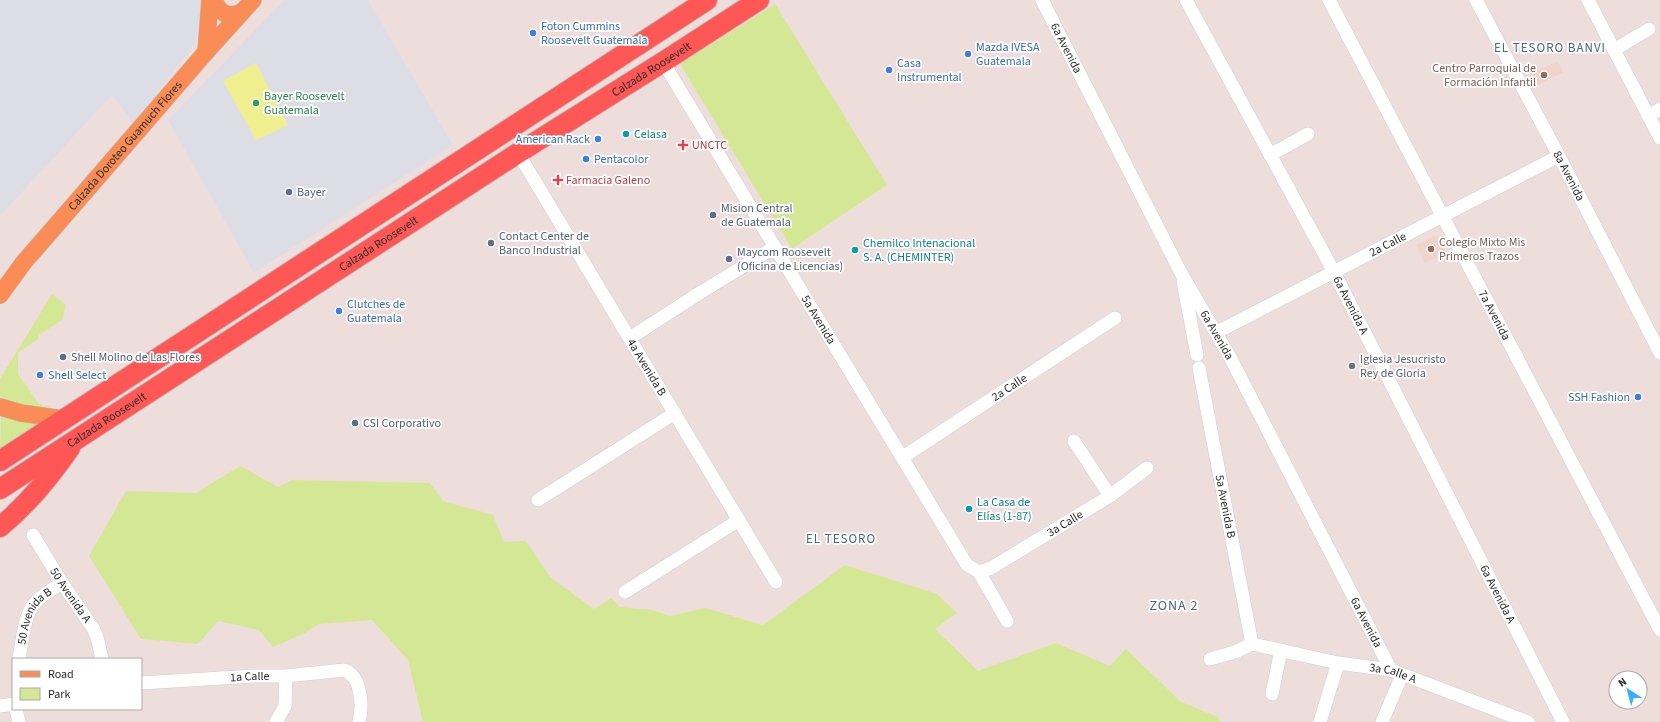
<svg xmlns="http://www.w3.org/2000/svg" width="1660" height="722" font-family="'Source Sans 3',sans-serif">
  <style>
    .industrial { fill: #dddee5 }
    .education { fill: #f0d4ca }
    .green { fill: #d4e795 }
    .pitch { fill: #efef90 }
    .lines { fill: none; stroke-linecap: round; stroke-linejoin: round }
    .minor-casing { stroke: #c7d2d9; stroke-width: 14 }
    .major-casing { stroke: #bfbfbf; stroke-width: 18 }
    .highway-casing { stroke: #bfbfbf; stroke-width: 22 }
    .minor { stroke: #fff; stroke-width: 13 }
    .major { stroke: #f98d55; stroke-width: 17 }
    .highway { stroke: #ff5755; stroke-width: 20 }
    .shop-dot { fill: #3f7fe0; stroke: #fff; stroke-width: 1.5 }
    .education-dot { fill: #8d6e63; stroke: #fff; stroke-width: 1.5 }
    .leisure-dot { fill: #2e9e5b; stroke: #fff; stroke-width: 1.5 }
    .culture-dot { fill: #0f9aa8; stroke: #fff; stroke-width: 1.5 }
    .health-dot { fill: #e0444e; stroke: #fff; stroke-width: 1.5 }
    .service-dot { fill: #5c6f8a; stroke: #fff; stroke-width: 1.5 }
    .worship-dot { fill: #6b7280; stroke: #fff; stroke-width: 1.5 }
    .labels { text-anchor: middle; stroke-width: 3.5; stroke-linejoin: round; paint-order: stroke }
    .shop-label { font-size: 12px; fill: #366cbe; stroke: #fff; text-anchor: start }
    .street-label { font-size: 12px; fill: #2b2b2b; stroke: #fff }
    .education-label { font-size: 12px; fill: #785e54; stroke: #fff; text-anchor: end }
    .leisure-label { font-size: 12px; fill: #27864d; stroke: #fff; text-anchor: start }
    .culture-label { font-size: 12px; fill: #0d838f; stroke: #fff; text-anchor: start }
    .health-label { font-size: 12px; fill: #be3a42; stroke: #fff; text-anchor: start }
    .service-label { font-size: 12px; fill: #4e5e75; stroke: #fff; text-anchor: start }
    .worship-label { font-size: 12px; fill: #5b616d; stroke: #fff; text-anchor: start }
    .neighbourhood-label { font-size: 13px; letter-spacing: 1px; fill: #48697e; stroke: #fff }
    .quarter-label { font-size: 14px; letter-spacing: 1px; fill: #48697e; stroke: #fff }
  </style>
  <rect width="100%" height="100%" fill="#eddedc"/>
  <!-- industrial -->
  <path class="industrial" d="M0,0H203L195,44L133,123L112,95L0,216Z
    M284,0H368L453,145L254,273L168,120Z"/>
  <!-- education -->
  <path class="education" d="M1558,61L1563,72L1531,89L1523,77Z
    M1436,235L1447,253L1425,263L1416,245Z"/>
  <!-- green -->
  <path class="green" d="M775,4L887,185L792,249L680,64Z
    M52,294L66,305L62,320L39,335L38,339L18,353V374L39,404L44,406L52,405C38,414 13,405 0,396V379Z
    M1,417L9,418L48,419L0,449Z
    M240,466L278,487L292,480L430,483L443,501L493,515L504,542L526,541L551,578L594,609L611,598L620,607L653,610L670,616L705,608L763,625L845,565L937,594L957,613L935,629L978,671L1056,643L1110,666L1126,649L1181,702L1218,717L1221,722H423L408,660L372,620L319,624L303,634L273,647L259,630L218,621L198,644L141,639L89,556L126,491L196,493Z"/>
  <!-- pitch -->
  <path class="pitch" d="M256,63L288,125L256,140L223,81Z"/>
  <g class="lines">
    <!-- minor casing -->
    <g class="minor-casing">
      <g id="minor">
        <path id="s1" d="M1042,0L1181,273L1230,357L1391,670"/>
        <path id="s2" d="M1186,0L1334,272L1563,722"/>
        <path id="s3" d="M1329,0L1660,630"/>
        <path id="s4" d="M1476,0L1559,156L1660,353"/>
        <path d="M1588,0L1660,138"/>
        <path d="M1614,50L1649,29"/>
        <path id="s5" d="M663,62L967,565L979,572L1007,621"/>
        <path d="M1648,116L1660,109"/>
        <path id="s6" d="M518,153L776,582"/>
        <path d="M1270,155L1308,134"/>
        <path d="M1183,281L1197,355"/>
        <path id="s7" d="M1217,332L1559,156"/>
        <path d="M630,338L698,294L775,247"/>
        <path id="s8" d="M1199,368L1252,644"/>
        <path d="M1074,441L1110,496"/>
        <path id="s9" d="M903,457L1115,318"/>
        <path d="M538,500L675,413"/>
        <path id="s10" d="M33,535L62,583L93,628L97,637L102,659"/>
        <path id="s11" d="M979,572L991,568L1110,496L1147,468"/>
        <path d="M625,592L739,520"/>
        <path id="s12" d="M1252,644L1338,663L1391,670L1528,722"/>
        <path id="s13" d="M19,659C22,643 24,616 34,604C41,595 53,589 62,583"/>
        <path d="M1210,659L1235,652L1252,644"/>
        <path id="s14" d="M141,683L254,676H286L344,670C362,676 363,706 359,722"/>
        <path d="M1272,694L1281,650"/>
        <path d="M0,706L13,704"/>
        <path d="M16,709L19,722"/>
        <path d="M276,722L285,706L286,676"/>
        <path d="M1320,722L1338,663"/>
        <path d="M1382,722L1402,675"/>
      </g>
    </g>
    <!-- major casing -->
    <g class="major-casing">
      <g id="major">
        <path d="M214,0C219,14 229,18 242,12"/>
        <path d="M206,52L210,0"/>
        <path id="s15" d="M0,295L24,262L52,230L206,52L253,0"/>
        <path d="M0,407L21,413L63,419"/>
      </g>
    </g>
    <!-- highway casing -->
    <g class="highway-casing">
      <g id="highway">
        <path d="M0,461L707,0"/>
        <path id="s16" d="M0,489L518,153L663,62L759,0"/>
        <path d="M0,527C28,504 50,477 70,448"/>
      </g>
    </g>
    <!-- minor -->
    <use href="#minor" class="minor"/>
    <!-- major -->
    <use href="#major" class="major"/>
    <!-- highway -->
    <use href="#highway" class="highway"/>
  </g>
  <!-- markers -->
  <g class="shop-dot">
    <circle cx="533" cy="33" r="4"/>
    <circle cx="968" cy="54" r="4"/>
    <circle cx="889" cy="70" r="4"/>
    <circle cx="598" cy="139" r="4"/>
    <circle cx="586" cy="159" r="4"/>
    <circle cx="339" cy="311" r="4"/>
    <circle cx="40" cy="375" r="4"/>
    <circle cx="1638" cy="397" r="4"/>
  </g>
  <g class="education-dot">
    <circle cx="1544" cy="75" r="4"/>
    <circle cx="1431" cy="249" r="4"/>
  </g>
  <circle class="leisure-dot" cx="256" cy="103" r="4"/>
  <g class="culture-dot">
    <circle cx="626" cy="134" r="4"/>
    <circle cx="855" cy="250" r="4"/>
    <circle cx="969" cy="509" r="4"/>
  </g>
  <g class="health-dot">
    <path d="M681 139h4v4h4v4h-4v4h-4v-4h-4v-4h4z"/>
    <path d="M556 174h4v4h4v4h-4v4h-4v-4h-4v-4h4z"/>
  </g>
  <g class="service-dot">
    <circle cx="289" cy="192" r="4"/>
    <circle cx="713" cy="215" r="4"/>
    <circle cx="491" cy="243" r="4"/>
    <circle cx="729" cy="259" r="4"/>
    <circle cx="63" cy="357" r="4"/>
    <circle cx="355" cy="423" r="4"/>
  </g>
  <circle class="worship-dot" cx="1352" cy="366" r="4"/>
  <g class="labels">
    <!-- shop labels -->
    <g class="shop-label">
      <text x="541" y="30">Foton Cummins<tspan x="541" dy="14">Roosevelt Guatemala</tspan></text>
      <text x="976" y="51">Mazda IVESA<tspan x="976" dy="14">Guatemala</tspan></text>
      <text x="897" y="67">Casa<tspan x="897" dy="14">Instrumental</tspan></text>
      <text x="590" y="143" text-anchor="end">American Rack</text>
      <text x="594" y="163">Pentacolor</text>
      <text x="347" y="308">Clutches de<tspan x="347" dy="14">Guatemala</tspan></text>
      <text x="48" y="379">Shell Select</text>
      <text x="1630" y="401" text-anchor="end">SSH Fashion</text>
    </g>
    <!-- street labels -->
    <g class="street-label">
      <text dy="4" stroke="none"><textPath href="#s1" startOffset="54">6a Avenida</textPath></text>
      <text dy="4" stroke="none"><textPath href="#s16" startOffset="775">Calzada Roosevelt</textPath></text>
      <text dy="4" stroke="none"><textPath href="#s15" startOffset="195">Calzada Doroteo Guamuch Flores</textPath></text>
      <text dy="4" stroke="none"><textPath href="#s4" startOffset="199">8a Avenida</textPath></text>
      <text dy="4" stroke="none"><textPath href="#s16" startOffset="451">Calzada Roosevelt</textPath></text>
      <text dy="4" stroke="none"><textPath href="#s7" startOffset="192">2a Calle</textPath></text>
      <text dy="4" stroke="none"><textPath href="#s2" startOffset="347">6a Avenida A</textPath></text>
      <text dy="4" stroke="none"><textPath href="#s3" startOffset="356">7a Avenida</textPath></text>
      <text dy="4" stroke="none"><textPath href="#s5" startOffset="301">5a Avenida</textPath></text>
      <text dy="4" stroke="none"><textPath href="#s1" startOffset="378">6a Avenida</textPath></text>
      <text dy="4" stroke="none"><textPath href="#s6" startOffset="250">4a Avenida B</textPath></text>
      <text dy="4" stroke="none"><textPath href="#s9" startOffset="127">2a Calle</textPath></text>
      <text dy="4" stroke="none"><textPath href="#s16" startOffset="127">Calzada Roosevelt</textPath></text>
      <text dy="4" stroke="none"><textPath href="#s8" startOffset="141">5a Avenida B</textPath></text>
      <text dy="4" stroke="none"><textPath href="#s11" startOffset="99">3a Calle</textPath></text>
      <text dy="4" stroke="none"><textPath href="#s2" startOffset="671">6a Avenida A</textPath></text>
      <text dy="4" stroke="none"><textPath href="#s10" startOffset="71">50 Avenida A</textPath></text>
      <text dy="4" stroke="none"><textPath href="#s13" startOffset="47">50 Avenida B</textPath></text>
      <text dy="4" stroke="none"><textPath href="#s1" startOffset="702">6a Avenida</textPath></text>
      <text dy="4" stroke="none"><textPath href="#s12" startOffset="144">3a Calle A</textPath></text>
      <text dy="4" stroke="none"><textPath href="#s14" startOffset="109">1a Calle</textPath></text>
    </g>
    <!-- education labels -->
    <g class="education-label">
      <text x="1536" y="72">Centro Parroquial de<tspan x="1536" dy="14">Formación Infantil</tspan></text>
      <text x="1439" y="246" text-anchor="start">Colegio Mixto Mis<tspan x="1439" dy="14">Primeros Trazos</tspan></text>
    </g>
    <!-- leisure labels -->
    <g class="leisure-label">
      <text x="264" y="100">Bayer Roosevelt<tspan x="264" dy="14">Guatemala</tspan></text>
    </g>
    <!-- culture labels -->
    <g class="culture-label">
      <text x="634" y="138">Celasa</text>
      <text x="863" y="247">Chemilco Intenacional<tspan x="863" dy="14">S. A. (CHEMINTER)</tspan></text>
      <text x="977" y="506">La Casa de<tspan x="977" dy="14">Elías (1-87)</tspan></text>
    </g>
    <!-- health labels -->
    <g class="health-label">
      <text x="692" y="149">UNCTC</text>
      <text x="566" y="184">Farmacia Galeno</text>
    </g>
    <!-- service labels -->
    <g class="service-label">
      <text x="297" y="196">Bayer</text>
      <text x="721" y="212">Mision Central<tspan x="721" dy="14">de Guatemala</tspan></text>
      <text x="499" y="240">Contact Center de<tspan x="499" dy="14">Banco Industrial</tspan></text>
      <text x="737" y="256">Maycom Roosevelt<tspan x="737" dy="14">(Oficina de Licencias)</tspan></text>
      <text x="71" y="361">Shell Molino de Las Flores</text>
      <text x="363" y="427">CSI Corporativo</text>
    </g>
    <!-- worship labels -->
    <g class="worship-label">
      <text x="1360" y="363">Iglesia Jesucristo<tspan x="1360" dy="14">Rey de Gloria</tspan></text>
    </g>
    <!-- neighbourhood labels -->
    <g class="neighbourhood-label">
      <text x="1550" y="52">EL TESORO BANVI</text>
      <text x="841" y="543">EL TESORO</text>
    </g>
    <!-- quarter labels -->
    <g class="quarter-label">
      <text x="1174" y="610">ZONA 2</text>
    </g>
  </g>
  <!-- legend -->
  <rect x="12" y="658" width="130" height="52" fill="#ffffff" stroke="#aaaaaa"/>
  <rect x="20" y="671" width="20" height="6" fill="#f98d55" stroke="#aaaaaa"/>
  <text x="48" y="678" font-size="12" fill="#2b2b2b">Road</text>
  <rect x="20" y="688" width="20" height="12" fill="#d4e795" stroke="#aaaaaa"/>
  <text x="48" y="698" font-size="12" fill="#2b2b2b">Park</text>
  <!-- north arrow -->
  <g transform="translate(1628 690) rotate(324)"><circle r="19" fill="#ffffff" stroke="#aaaaaa"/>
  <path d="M0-3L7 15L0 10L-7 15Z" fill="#37b1ff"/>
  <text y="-6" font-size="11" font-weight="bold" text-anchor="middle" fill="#2b2b2b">N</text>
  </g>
</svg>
